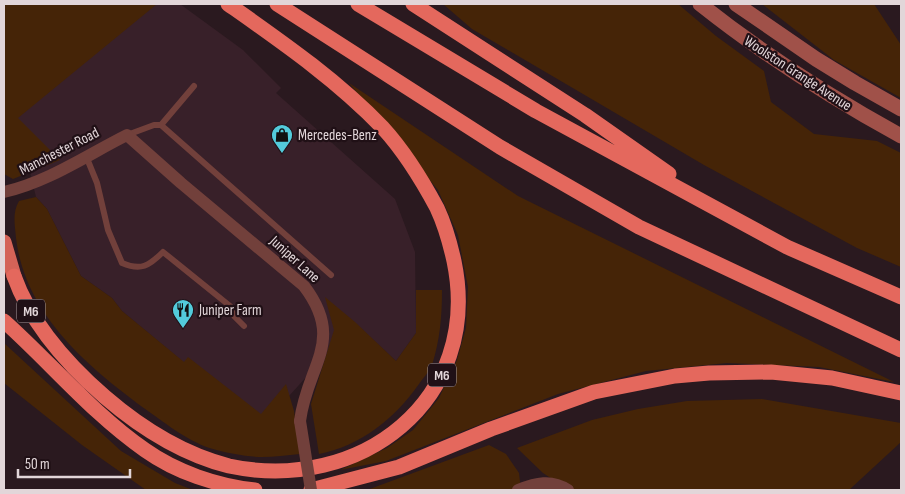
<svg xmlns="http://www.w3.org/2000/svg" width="905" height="494" font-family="'Sofia Sans Condensed',sans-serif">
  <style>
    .built { fill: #382029 }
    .green { fill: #452407 }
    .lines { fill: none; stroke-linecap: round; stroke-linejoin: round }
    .service { stroke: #72403b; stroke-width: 6 }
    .minor { stroke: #72403b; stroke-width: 12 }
    .secondary { stroke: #a05149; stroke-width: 15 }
    .trunk { stroke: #d46358; stroke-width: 15 }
    .motorway { stroke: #e4685d; stroke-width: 15 }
    .minor-bridge { stroke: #72403b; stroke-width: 12 }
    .labels { text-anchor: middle; stroke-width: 4.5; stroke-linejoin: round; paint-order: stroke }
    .shield { fill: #201016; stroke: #a89b9e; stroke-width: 1 }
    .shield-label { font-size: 14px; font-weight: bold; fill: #e2d6d9 }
    .street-label { font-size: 15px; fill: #e2d6d9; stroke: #201016 }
    .poi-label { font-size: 15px; fill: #e2d6d9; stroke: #201016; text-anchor: start }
  </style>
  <rect width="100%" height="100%" fill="#2a191f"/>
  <!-- built -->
  <path class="built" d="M120,4H180L243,50L281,88L276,93L395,199L415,252L416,333L396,361L355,323L261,427L122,311L112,298L81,276L47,209L36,197L17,118Z"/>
  <!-- green -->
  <path class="green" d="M4,4H157L18,118L60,160L13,179L4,174Z
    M443,4H678L716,36L764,71L771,102L814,134L877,141L901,153V267L857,248L704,165L472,29Z
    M762,4H874L901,45V98L834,60Z
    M349,83L518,196L894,382L819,367L727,363L646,371L558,394L386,461L340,470L387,448L413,430L439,398L457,360L466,328L468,287L458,235L438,190Z
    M36,197L47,209L81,276L112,298L122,311L184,362L188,357L261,414L286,384L294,411L300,454C287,455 274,457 262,457C248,457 226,453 213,449C191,443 166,424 148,411C89,368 25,315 16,238C15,225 12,213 19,201Z
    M416,290H442C442,316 440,340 432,365C429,372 423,378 419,384C395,418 361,446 319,454L311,404L334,330L325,297L355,322L396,361L416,333Z
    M4,343L121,451L175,483L193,490H146L82,445L4,383Z
    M762,399L901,423V442L849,490H569L543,473L517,448L592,420L638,409L687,401Z
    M489,445L506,454L519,473L521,490H367Z"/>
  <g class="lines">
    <!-- service -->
    <path class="service" d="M161,125L194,86
      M127,135L154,125H161L331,275
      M86,156L97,183L108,230L122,263C141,271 149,266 163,252L230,306L234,316L244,326"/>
    <!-- minor -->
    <path class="minor" d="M4,192C48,182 87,155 127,135L181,183L304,286C346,341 307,365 300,421
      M518,490C536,483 551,479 568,490"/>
    <!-- secondary -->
    <path class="secondary" d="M700,4C763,54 830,97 901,136
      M736,4L816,59L855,83L901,109"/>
    <!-- trunk -->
    <path class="trunk" d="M4,242L14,276"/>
    <!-- motorway -->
    <path class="motorway" d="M277,4L500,147L639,227L901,350
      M358,4L536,111L787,247L901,297
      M413,4L585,115L669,174
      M14,276C31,324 67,364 105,397C141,428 182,454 229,466C360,494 483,400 454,261C450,243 445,225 437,208C422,180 404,151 383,128C337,80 282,42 228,4
      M4,321C51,363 93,414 145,450C176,472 217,486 255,490
      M311,490L399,467L491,429L594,392L675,376L709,373L771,372L832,378L901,393"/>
    <!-- minor-bridge -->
    <path class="minor-bridge" d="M300,421L311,490"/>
  </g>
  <!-- icons -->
  <defs>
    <g id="shop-pin" transform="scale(1.125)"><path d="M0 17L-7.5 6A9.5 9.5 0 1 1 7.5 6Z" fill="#53cbdb" stroke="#201016"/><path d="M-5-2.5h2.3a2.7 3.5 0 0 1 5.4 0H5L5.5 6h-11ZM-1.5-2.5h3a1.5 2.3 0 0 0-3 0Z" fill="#111"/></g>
    <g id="restaurant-pin" transform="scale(1.125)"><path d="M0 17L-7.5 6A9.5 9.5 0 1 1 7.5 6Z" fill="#53cbdb" stroke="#201016"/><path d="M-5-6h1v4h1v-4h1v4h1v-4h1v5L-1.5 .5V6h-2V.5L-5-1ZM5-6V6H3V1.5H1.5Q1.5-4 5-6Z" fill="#111"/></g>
  </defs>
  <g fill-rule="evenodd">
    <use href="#shop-pin" x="282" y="135"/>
    <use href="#restaurant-pin" x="183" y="310"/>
  </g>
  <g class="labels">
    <!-- shield labels -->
    <g class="shield">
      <rect x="17" y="299.5" width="28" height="23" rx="4"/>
      <rect x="428" y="363.5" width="28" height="23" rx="4"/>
    </g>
    <g class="shield-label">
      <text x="31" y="316">M6</text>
      <text x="442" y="380">M6</text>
    </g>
    <!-- street labels -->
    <g class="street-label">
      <text transform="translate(798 73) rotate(33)" y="5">Woolston Grange Avenue</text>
      <text transform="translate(59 151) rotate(-27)" y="5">Manchester Road</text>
      <text transform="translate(295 259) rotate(42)" y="5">Juniper Lane</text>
    </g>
    <!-- poi labels -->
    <g class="poi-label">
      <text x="298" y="140">Mercedes-Benz</text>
      <text x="199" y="315">Juniper Farm</text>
    </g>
  </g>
  <!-- border -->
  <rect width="905" height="494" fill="none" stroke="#e2d6d9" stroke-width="10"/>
  <!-- scale -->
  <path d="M18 469v8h112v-8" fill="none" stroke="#e2d6d9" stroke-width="2.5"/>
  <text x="25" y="469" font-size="15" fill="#e2d6d9" stroke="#201016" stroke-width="4" paint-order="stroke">50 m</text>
</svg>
